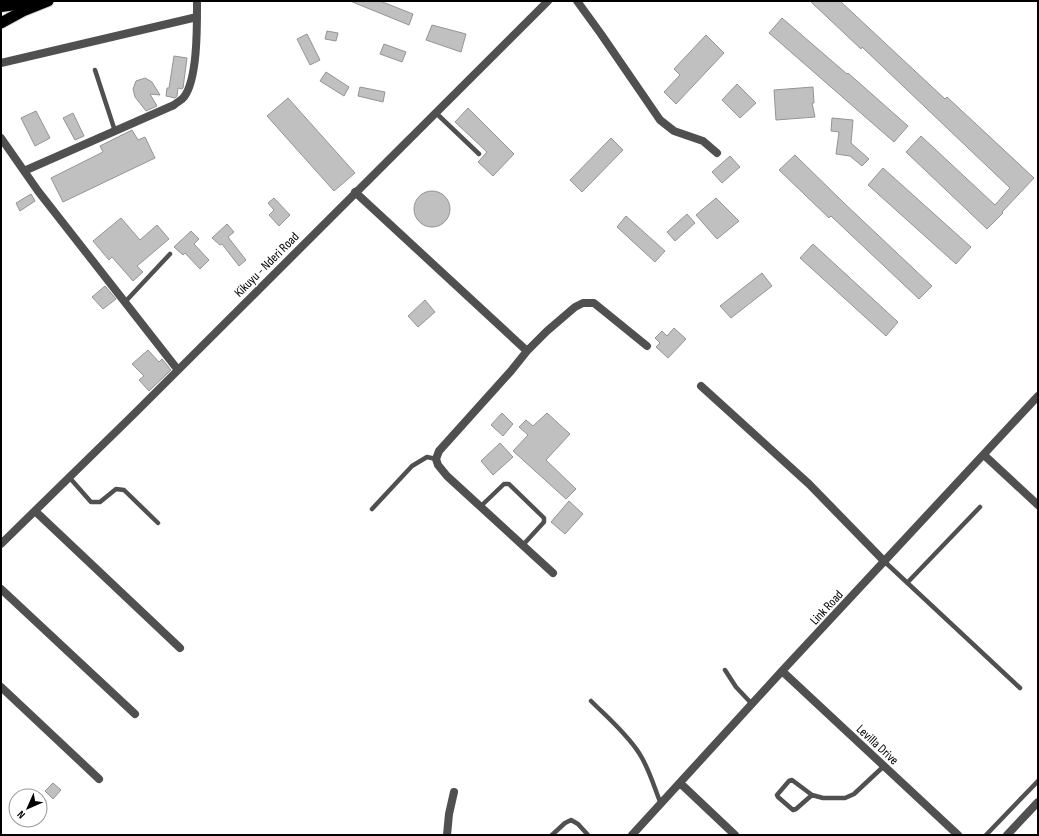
<svg xmlns="http://www.w3.org/2000/svg" width="1039" height="836" font-family="'Sofia Sans Condensed',sans-serif">
  <style>
    .building { fill: #c0c0c0; stroke: #949494 }
    .lines { fill: none; stroke-linecap: round; stroke-linejoin: round }
    .primary-casing { stroke: #dbdbdb; stroke-width: 12 }
    .trunk-casing { stroke: #dbdbdb; stroke-width: 13 }
    .service { stroke: #505050; stroke-width: 4.5 }
    .minor { stroke: #505050; stroke-width: 8 }
    .primary { stroke: #000; stroke-width: 10 }
    .trunk { stroke: #000; stroke-width: 11 }
    .labels { text-anchor: middle; stroke-width: 3.5; stroke-linejoin: round; paint-order: stroke }
    .street-label { font-size: 13px; fill: #000; stroke: #fff }
  </style>
  <rect width="100%" height="100%" fill="#fff"/>
  <!-- building -->
  <path class="building" d="M350,1H380L413,14L409,25Z
    M810,1H840L945,99L947,97L1034,178L1002,212L1003,213L987,229L906,152L921,136L995,205L1010,188L862,47L861,49Z
    M782,18L847,74L848,73L908,126L894,142L769,33Z
    M432,25L466,34L461,52L426,40Z
    M327,31L338,33L336,41L325,39Z
    M307,34L320,60L310,65L297,39Z
    M706,35L724,53L676,104L664,92L680,75L674,69Z
    M384,44L406,52L402,62L380,54Z
    M174,56L187,58L183,88L182,89L178,88L177,96L175,98L166,96L167,88H169Z
    M326,72L349,87L344,96L320,81Z
    M145,78L152,82L160,95L150,94L157,106L146,111L135,97L133,89L136,81Z
    M737,84L756,103L740,118L722,100Z
    M360,87L385,92L383,102L358,96Z
    M813,87L814,103H812L815,117L776,120L774,90Z
    M288,98L355,173L334,191L267,116Z
    M468,108L514,154L493,176L478,162L487,152L455,122Z
    M36,111L50,138L35,146L21,118Z
    M73,113L84,136L75,140L63,118Z
    M832,118L853,120L851,143L869,159L862,166L850,156L836,154L839,132L831,131Z
    M132,130L138,140L145,137L155,158L63,202L51,178L103,152L100,146Z
    M611,138L623,150L582,192L570,180Z
    M795,155L844,203L932,286L919,299L831,216L829,218L779,170Z
    M730,156L740,167L722,183L712,172Z
    M883,168L971,247L956,264L868,185Z
    M414 209a18 18 0 1 1 36 0a18 18 0 1 1-36 0Z
    M31,194L35,201L20,211L16,203Z
    M274,198L290,215L279,226L269,215L274,210L268,203Z
    M716,198L739,221L717,239L696,215Z
    M687,214L695,223L675,241L667,232Z
    M626,216L665,251L655,262L617,227Z
    M121,218L140,240L157,225L169,239L137,266L143,272L133,281L112,257L109,260L93,241Z
    M227,224L234,232L228,237L246,260L239,266L222,244L220,245L212,238Z
    M191,231L199,239L194,244L209,260L200,269L185,253L183,255L174,247Z
    M813,244L898,322L886,336L800,258Z
    M762,273L772,286L731,318L720,306Z
    M105,286L116,299L103,309L92,297Z
    M425,300L435,312L418,327L408,316Z
    M674,328L686,339L668,358L656,347L660,343L655,338L662,331L667,336Z
    M148,350L159,362L162,359L171,370L149,391L139,380L144,376L132,364Z
    M502,413L513,424L503,436L491,425Z
    M547,413L570,434L546,460L576,489L566,499L513,451L528,435L519,427L526,420L533,426Z
    M500,443L513,457L493,475L481,461Z
    M569,501L583,514L565,534L551,522Z
    M53,783L61,790L53,799L45,791Z"/>
  <g class="lines">
    <!-- primary casing -->
    <g class="primary-casing">
      <path id="primary" d="M1,7L39,2"/>
    </g>
    <!-- trunk casing -->
    <g class="trunk-casing">
      <path id="trunk" d="M1,23L23,11L48,1"/>
    </g>
    <!-- service -->
    <path class="service" d="M95,70L115,131
      M436,113L479,154
      M125,302L170,254
      M69,477L91,502H100L116,489L124,490L158,523
      M480,507L504,484H509L544,518V522L522,546
      M372,509L412,466L427,457L436,459
      M885,562L1020,688
      M907,583L980,507
      M725,670L736,687L752,704
      M591,701C607,717 626,733 639,753C649,768 654,787 661,804
      M812,795L796,809L793,810L778,797L777,795L789,781L792,780L812,795L823,798H845L854,794L884,766
      M552,835L565,823L571,820L578,824L588,835
      M986,835L1038,781"/>
    <!-- minor -->
    <path class="minor" d="M577,1L601,34L660,120L674,131L703,141L717,153
      M1,63L197,17
      M1,138L38,191L178,370
      M24,171L174,105C177,102 182,100 184,97C198,79 197,24 197,1
      M355,192L527,351
      M701,386L809,484L885,562
      M984,455L1038,505
      M35,511L180,648
      M1,544L135,413L548,1
      M553,573L447,476L438,465L436,459L439,451L511,371L527,351L547,331L575,307L583,303H594L647,346
      M1,589L135,714
      M782,671L958,835
      M1,687L99,779
      M680,783L735,835
      M447,835L449,814L454,792
      M632,835L782,671L1038,396
      M1007,835L1038,802"/>
    <!-- primary -->
    <use href="#primary" class="primary"/>
    <!-- trunk -->
    <use href="#trunk" class="trunk"/>
  </g>
  <g class="labels">
    <!-- street labels -->
    <g class="street-label">
      <text transform="translate(266 264) rotate(-45)" y="5">Kikuyu - Nderi Road</text>
      <text transform="translate(826 607) rotate(-47)" y="5">Link Road</text>
      <text transform="translate(878 744) rotate(43)" y="5">Levilla Drive</text>
    </g>
  </g>
  <!-- border -->
  <rect width="1039" height="836" fill="none" stroke="#000000" stroke-width="4"/>
  <!-- north arrow -->
  <g transform="translate(28 808) rotate(225)"><circle r="19" fill="#ffffff" stroke="#999999"/>
  <path d="M0-3L7 15L0 10L-7 15Z" fill="#000000"/>
  <text y="-6" font-size="11" font-weight="bold" text-anchor="middle" fill="#000000">N</text>
  </g>
</svg>
